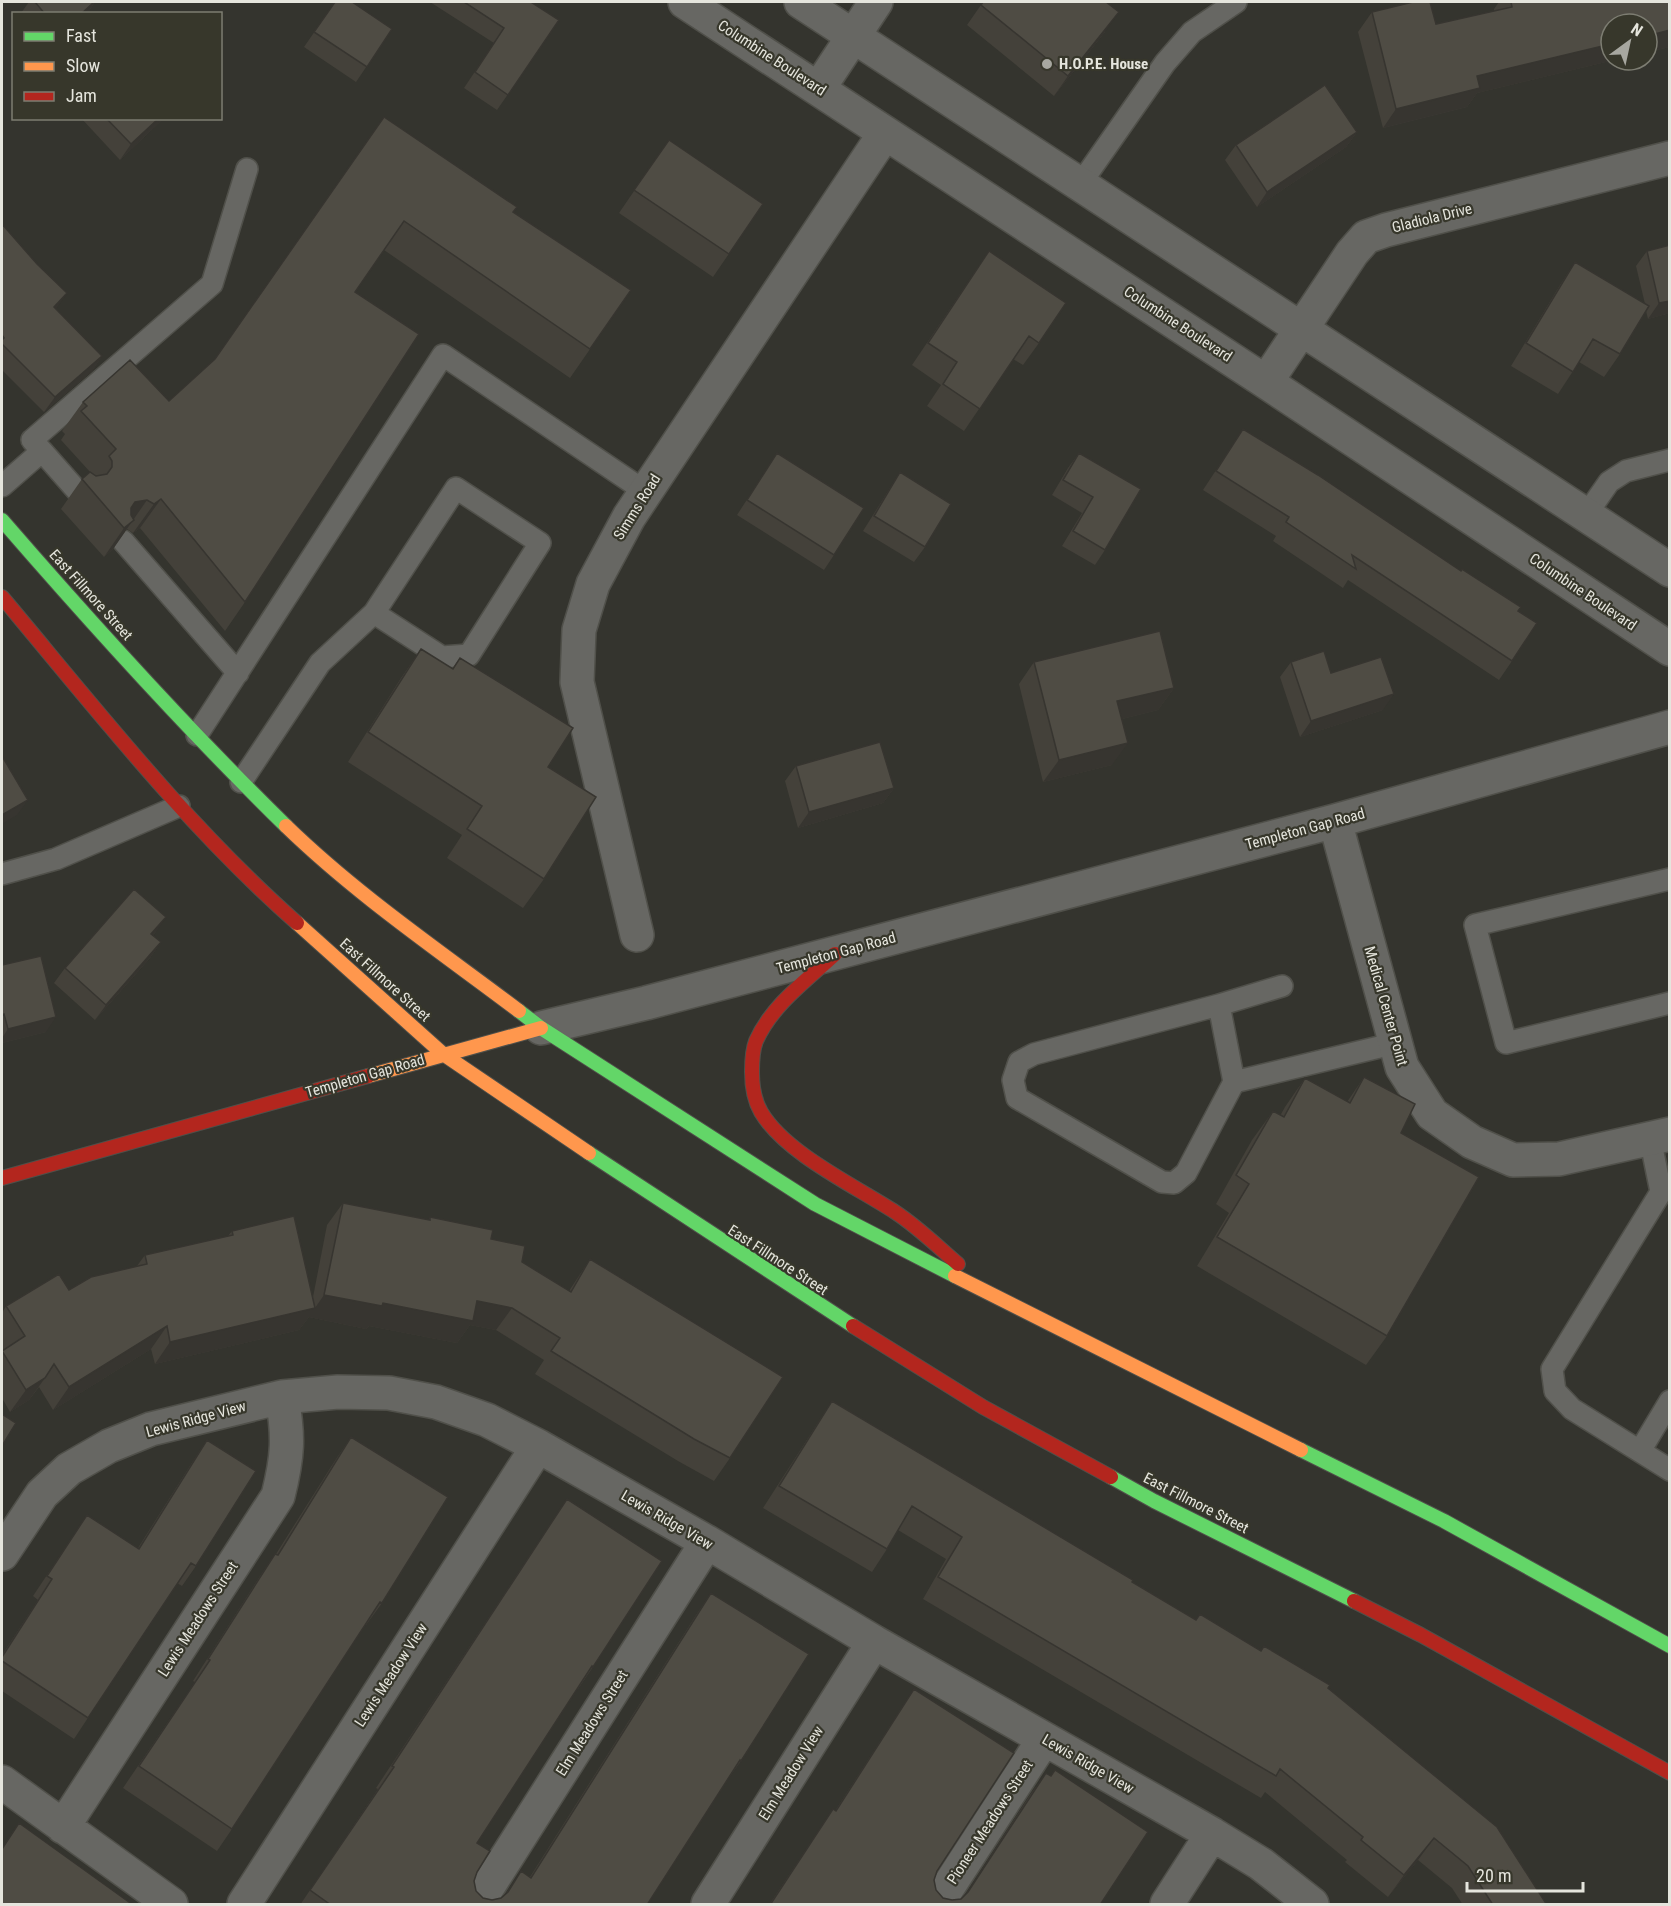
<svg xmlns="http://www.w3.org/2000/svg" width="1671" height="1906" font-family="'Roboto Condensed',sans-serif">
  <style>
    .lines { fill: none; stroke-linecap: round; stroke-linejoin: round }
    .lane-casing { stroke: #50504a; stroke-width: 24 }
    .street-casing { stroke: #50504a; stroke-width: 36 }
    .fast-casing { stroke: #50504a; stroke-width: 16 }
    .slow-casing { stroke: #50504a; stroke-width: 16 }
    .jam-casing { stroke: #50504a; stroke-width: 16 }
    .lane { stroke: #676763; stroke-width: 21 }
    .street { stroke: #676763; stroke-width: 33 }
    .fast { stroke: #63d668; stroke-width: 14 }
    .slow { stroke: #ff974d; stroke-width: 14 }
    .jam { stroke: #b3261e; stroke-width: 14 }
    .wall { fill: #44413a }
    .shaded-wall { fill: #373530 }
    .building { fill: #4f4c44; stroke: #373530; stroke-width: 1.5 }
    .poi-dot { fill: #a7a7a0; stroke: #37372b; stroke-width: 2 }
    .labels { text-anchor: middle; stroke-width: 4.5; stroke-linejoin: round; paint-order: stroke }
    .street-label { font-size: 15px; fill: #e5e5dd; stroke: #37372b }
    .poi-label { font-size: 15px; font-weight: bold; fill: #e5e5dd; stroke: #37372b; text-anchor: start }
  </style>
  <rect width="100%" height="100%" fill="#34342e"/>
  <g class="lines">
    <!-- lane casing -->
    <g class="lane-casing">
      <path id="lane" d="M1081,183L1165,63L1192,32L1236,2
        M42,451L32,440L212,284L247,169
        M2,486L42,451L79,493
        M1586,515L1609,482L1626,471L1670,460
        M123,541L238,673
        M197,735L443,355L646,492
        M241,782L320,663L374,613L456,488L540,543L469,655L442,657L374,613
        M2,874L56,859L179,806
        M1670,879L1475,925L1506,1043L1670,1003
        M1219,1005L1282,986
        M1234,1082L1186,1173L1174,1183L1162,1182L1017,1098L1013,1080L1019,1062L1034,1054L1219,1005L1234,1082L1396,1043
        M1650,1138L1661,1192L1552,1369L1555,1391L1572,1409L1670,1470
        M1640,1451L1670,1401"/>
    </g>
    <!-- street casing -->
    <g class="street-casing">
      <path id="street" d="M685,2L1266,382L1670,649
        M801,2L1670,570
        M819,88L876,2
        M1266,382L1352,253L1366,237L1386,230L1670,158
        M1335,821L1402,1067L1432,1114L1472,1142L1513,1160L1559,1159L1670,1134
        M637,935L577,682L579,630L593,584L629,517L885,133
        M541,1028L646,1003L1335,821L1670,727
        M2,1554L42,1494L69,1469L109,1446L151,1429L282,1397L338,1392L389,1393L436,1402L487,1420L538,1446L707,1542L874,1642L1212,1834L1261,1864L1312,1904
        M2,1782L171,1904
        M63,1827L278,1496C288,1456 289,1437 282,1397
        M244,1904L538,1446
        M477,1904L707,1542
        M708,1904L874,1642
        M937,1904L1044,1739
        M1167,1904L1212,1834"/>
    </g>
    <!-- fast casing -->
    <g class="fast-casing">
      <path id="fast" d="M2,520C93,625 187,729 286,826
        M519,1011L541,1028L815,1204L955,1276
        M589,1153L853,1326
        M1301,1450L1444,1521L1670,1646
        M1111,1477L1154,1501L1354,1601"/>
    </g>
    <!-- slow casing -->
    <g class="slow-casing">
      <path id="slow" d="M286,826C357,895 441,952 519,1011
        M297,923L443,1054L589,1153
        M368,1076L541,1028
        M955,1276L1301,1450"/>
    </g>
    <!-- jam casing -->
    <g class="jam-casing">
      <path id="jam" d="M2,597C96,709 187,826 297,923
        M835,954C807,980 772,1005 756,1041C752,1051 752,1062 752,1072C752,1085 754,1100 761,1112C785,1153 855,1186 895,1212C918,1227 937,1246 958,1264
        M2,1178L368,1076
        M853,1326L983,1407L1111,1477
        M1354,1601L1421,1635L1670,1773"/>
    </g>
    <!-- lane -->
    <use href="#lane" class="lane"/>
    <!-- street -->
    <use href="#street" class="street"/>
    <!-- fast -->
    <use href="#fast" class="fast"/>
    <!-- slow -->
    <use href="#slow" class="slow"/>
    <!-- jam -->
    <use href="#jam" class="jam"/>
  </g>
  <!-- wall -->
  <path class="wall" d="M29,2H95L87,14L21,13Z
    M335,2L392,29L356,82L304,47Z
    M430,2H531L559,20L497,110L464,88L494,43Z
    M983,2L1105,32L1054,96L967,25Z
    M1499,2H1670V47L1611,60H1614L1477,93L1467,107L1383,128L1358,32L1372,12L1436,24L1494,11V9Z
    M384,117L517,207L513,213L631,290L570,378L384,250L355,292L245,602L225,631L140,528L133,533L127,529L113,549L104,557L61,509L82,479L91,473L61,440L65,434L62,431L83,402L169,401L215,359Z
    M81,118H164L120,160Z
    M1357,132L1346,147L1257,207L1225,160L1236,145Z
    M669,140L763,204L713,277L619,213Z
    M2,224L56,309L102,356L92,371L44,412L2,370Z
    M989,251L1039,343L1023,365L1013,359L964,431L927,406L941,385L912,365Z
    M1647,251L1670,313L1648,319L1646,311L1620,354L1604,377L1579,362L1558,394L1511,366L1560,285L1575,262L1645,304L1636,266Z
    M1243,429L1518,611L1512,661L1499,680L1348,580L1343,588L1273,541L1276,536L1203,490Z
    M777,453L834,555L824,570L737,515Z
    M1079,453L1141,489L1105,550L1095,565L1062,546L1082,513L1052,495L1068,468Z
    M900,472L925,547L914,562L863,531L890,488Z
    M421,649L452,669L460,658L548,767L544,879L523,908L447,858L462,835L348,762L401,678Z
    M1034,662L1174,688L1158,710L1122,719L1112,765L1043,782L1019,684Z
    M1291,662L1331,673L1383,710L1300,737L1280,677Z
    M796,766L894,788L883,803L798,828L785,781Z
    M156,932L153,935L161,942L150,958L95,1020L54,983L65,968Z
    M2,965L46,1032L2,1043Z
    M1364,1077L1401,1133L1387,1336L1366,1365L1197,1266L1229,1213L1216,1204L1252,1140L1273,1111L1280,1116L1285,1107L1305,1078L1347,1102Z
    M343,1203L428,1220L430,1217L491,1239L522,1262L569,1291L590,1259L730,1458L714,1481L678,1461L535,1374L544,1360L496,1330L470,1325L457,1343L369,1326L366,1329L309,1317L299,1330L155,1364L151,1349L53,1410L39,1387L29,1400L10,1412L2,1398V1350L3,1349L2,1346V1313L6,1306L69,1290L137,1266L145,1255L228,1236L232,1231L313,1297L327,1225Z
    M832,1401L1196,1620L1261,1651L1328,1688L1547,1905H1463L1452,1888L1418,1860L1388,1897L1345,1862L1347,1860L1265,1792L1261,1798L923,1599L946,1559L898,1530L887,1549L872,1572L763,1508L817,1424Z
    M351,1437L382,1603L366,1625H365L232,1829L217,1851L123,1788L195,1682L193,1681L260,1576L275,1554H276L336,1459Z
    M207,1440L196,1566L182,1586L177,1583L74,1739L2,1691V1655L38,1600L33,1596L87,1515L138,1548L193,1461Z
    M567,1499L593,1667L578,1689H577L477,1843V1872L474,1881L476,1891L483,1898L492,1900L501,1898L505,1895L521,1871L530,1877L696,1615L711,1593L741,1761L725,1783L647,1905H300L378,1789L376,1788Z
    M914,1689L937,1871L934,1880L936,1890L943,1898L952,1900L961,1899L966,1894L1030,1795L1046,1773L1100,1905H769L833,1809L835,1811L899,1712Z"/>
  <!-- shaded-wall -->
  <path class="shaded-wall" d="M95,2L87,14H81Z
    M1119,12L1105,32L1054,96L1068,76Z
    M1670,30V47L1647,52V36Z
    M1611,44V60H1614L1477,93L1467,107L1383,128L1396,109L1477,76Z
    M159,118H164L120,160L131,144Z
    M1357,132L1346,147L1257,207L1267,192Z
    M67,293L56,309L43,322L54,307Z
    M1670,301V313L1648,319L1659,303Z
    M102,356L92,371L44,412L55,397Z
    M161,499L140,528L133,533L154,504Z
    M147,500L113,549L104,557L124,528L120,523L135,502Z
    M1174,688L1158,710L1102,724L1117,701Z
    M1394,694L1383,710L1300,737L1311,721Z
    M1128,743L1112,765L1043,782L1059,760Z
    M894,788L883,803L798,828L809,812Z
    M28,800L17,815L2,824V815Z
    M166,917L156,932L141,949L151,934Z
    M161,942L150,958L95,1020L106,1005Z
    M56,1017L46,1032L2,1043V1038L8,1029Z
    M324,1295L383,1303L477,1301L512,1308L496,1330L470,1325L457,1343L369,1326L366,1329L309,1317L299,1330L155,1364L170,1342L315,1308Z
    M167,1326L151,1349L53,1410L69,1387Z
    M45,1378L29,1400L10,1412L26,1390Z
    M1434,1838L1418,1860L1388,1897L1404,1875Z"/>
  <!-- building -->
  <path class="building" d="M35,2H94L81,14H45Z
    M335,2H352L392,29L367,67L314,32Z
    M464,2H531L559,20L508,95L475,72L504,28Z
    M983,2H1106L1119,12L1068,76L981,5Z
    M1413,2H1430L1436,24L1512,7L1511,2H1670V30L1647,36V24H1611V44L1477,76L1480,88L1396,109L1372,12Z
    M1325,85L1357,132L1267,192L1236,145Z
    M384,117L517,207L513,212L631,290L590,349L404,221L355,292L419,334L245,602L161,499L154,504L147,500L135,502L131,508V515L134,520L124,528L82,479L90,472L96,476L107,474L112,467V461L109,456L116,449L81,411L87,406L83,402L130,360L169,401L215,359Z
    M106,118H159L131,144Z
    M669,140L763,204L729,254L634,190Z
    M2,224L37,264L67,293L54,307L102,356L55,397L2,344V340L4,338L2,335Z
    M1670,245V301L1659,303L1647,251Z
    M989,251L1066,303L1039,343L1029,336L980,409L943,384L957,362L928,343Z
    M1575,262L1649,306L1620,354L1593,339L1573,372L1526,343Z
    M1243,429L1318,475L1461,571L1462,569L1521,607L1518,611L1537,623L1512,661L1352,555L1356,569L1286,522L1289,517L1216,471Z
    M777,453L864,508L834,555L747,500Z
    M1079,453L1141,489L1105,550L1073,531L1093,497L1063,480Z
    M900,472L951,504L925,547L874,516Z
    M1160,631L1174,688L1117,701L1128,743L1059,760L1034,662Z
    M421,649L453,669L460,658L573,728L548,767L596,797L544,879L467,829L482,806L368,732Z
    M1324,651L1331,673L1381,657L1394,694L1311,721L1291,662Z
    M880,742L894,788L809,812L796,766Z
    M2,756L28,800L2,815Z
    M134,889L166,917L151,934L161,942L106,1005L65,968Z
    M41,956L56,1017L8,1029L4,1014L2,1015V965Z
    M1364,1077L1415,1104L1401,1133L1479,1177L1387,1336L1217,1237L1249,1184L1236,1175L1273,1111L1284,1117L1305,1078L1350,1103Z
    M343,1203L430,1220V1217L493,1230L491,1239L525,1246L522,1262L571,1292L590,1259L783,1377L730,1458L694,1439L551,1351L560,1338L512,1308L477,1301L473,1321L383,1303L382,1306L324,1295Z
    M294,1216L315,1308L170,1342L167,1326L69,1387L54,1364L45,1378L26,1390L2,1351L25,1336L6,1306L59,1274L69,1290L91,1277L147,1264L145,1255L233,1235L232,1231Z
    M832,1401L1133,1580L1132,1582L1196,1620L1200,1614L1261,1651L1264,1646L1330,1685L1328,1688L1497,1827L1547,1905H1493L1468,1866L1434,1838L1404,1875L1361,1840L1363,1837L1280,1769L1276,1776L938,1577L962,1537L912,1506L887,1549L779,1486Z
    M2,1414L16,1423L2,1446Z
    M351,1437L448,1497L382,1603L380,1602L232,1829L139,1766L210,1660L208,1659L275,1554L278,1555Z
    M207,1440L256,1471L196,1566L191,1563L88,1718L2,1661V1657L52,1579L47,1576L87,1515L139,1549Z
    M567,1499L662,1561L593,1667L592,1666L477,1843L490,1851L477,1872L474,1881L476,1891L483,1898L492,1900L501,1898L508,1892L521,1871L531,1878L711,1593L809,1654L741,1761L740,1760L647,1905H331L310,1890L394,1767L392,1766Z
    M914,1689L1014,1753L937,1871L934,1880L936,1890L943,1898L952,1900L961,1899L968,1892L1046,1773L1051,1776L1055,1770L1148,1832L1100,1905H770L833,1809L836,1811Z
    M19,1823L133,1905H2V1849Z"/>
  <!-- markers -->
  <circle class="poi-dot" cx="1047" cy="64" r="6"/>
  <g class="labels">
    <!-- street labels -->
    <g class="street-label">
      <text transform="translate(772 58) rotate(33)" y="5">Columbine Boulevard</text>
      <text transform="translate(1432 218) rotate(-14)" y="5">Gladiola Drive</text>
      <text transform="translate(1178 324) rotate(33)" y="5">Columbine Boulevard</text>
      <text transform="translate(637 507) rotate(-58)" y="5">Simms Road</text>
      <text transform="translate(1583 592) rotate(34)" y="5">Columbine Boulevard</text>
      <text transform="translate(91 595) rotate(48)" y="5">East Fillmore Street</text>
      <text transform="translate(1305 829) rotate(-15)" y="5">Templeton Gap Road</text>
      <text transform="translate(836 953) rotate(-15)" y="5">Templeton Gap Road</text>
      <text transform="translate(385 980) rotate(42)" y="5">East Fillmore Street</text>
      <text transform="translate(1386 1006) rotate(74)" y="5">Medical Center Point</text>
      <text transform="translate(365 1076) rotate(-16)" y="5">Templeton Gap Road</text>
      <text transform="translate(778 1260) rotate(33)" y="5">East Fillmore Street</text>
      <text transform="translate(196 1419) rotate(-15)" y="5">Lewis Ridge View</text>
      <text transform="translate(1196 1503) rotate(27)" y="5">East Fillmore Street</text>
      <text transform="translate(667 1520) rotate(30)" y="5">Lewis Ridge View</text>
      <text transform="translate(198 1619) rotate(-57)" y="5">Lewis Meadows Street</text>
      <text transform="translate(391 1675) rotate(-57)" y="5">Lewis Meadow View</text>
      <text transform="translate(592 1723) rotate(-58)" y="5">Elm Meadows Street</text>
      <text transform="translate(1088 1764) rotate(30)" y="5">Lewis Ridge View</text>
      <text transform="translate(791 1773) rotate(-58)" y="5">Elm Meadow View</text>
      <text transform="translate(990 1822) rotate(-57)" y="5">Pioneer Meadows Street</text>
    </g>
    <!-- poi labels -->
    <g class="poi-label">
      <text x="1059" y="69">H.O.P.E. House</text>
    </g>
  </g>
  <!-- border -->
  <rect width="1671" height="1906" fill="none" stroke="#e5e5dd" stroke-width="6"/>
  <!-- legend -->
  <rect x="12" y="12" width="210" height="108" fill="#37372b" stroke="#7d7d72" stroke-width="1.5"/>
  <rect x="24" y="32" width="30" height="9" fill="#63d668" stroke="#7d7d72" stroke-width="1.5"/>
  <text x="66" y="42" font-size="18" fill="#e5e5dd">Fast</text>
  <rect x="24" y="62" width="30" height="9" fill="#ff974d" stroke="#7d7d72" stroke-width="1.5"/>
  <text x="66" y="72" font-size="18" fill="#e5e5dd">Slow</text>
  <rect x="24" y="92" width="30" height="9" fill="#b3261e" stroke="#7d7d72" stroke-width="1.5"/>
  <text x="66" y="102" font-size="18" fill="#e5e5dd">Jam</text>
  <!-- north arrow -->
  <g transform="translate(1629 42) rotate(33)"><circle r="28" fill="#37372b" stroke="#7d7d72" stroke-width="1.5"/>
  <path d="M0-4.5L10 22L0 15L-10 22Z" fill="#a7a7a0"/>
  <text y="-9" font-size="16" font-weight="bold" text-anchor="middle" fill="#e5e5dd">N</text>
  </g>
  <!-- scale -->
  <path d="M1467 1882v9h116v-9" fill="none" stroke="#e5e5dd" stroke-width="3"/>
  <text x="1476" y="1882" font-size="18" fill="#e5e5dd" stroke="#37372b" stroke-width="4.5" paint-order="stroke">20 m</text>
</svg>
